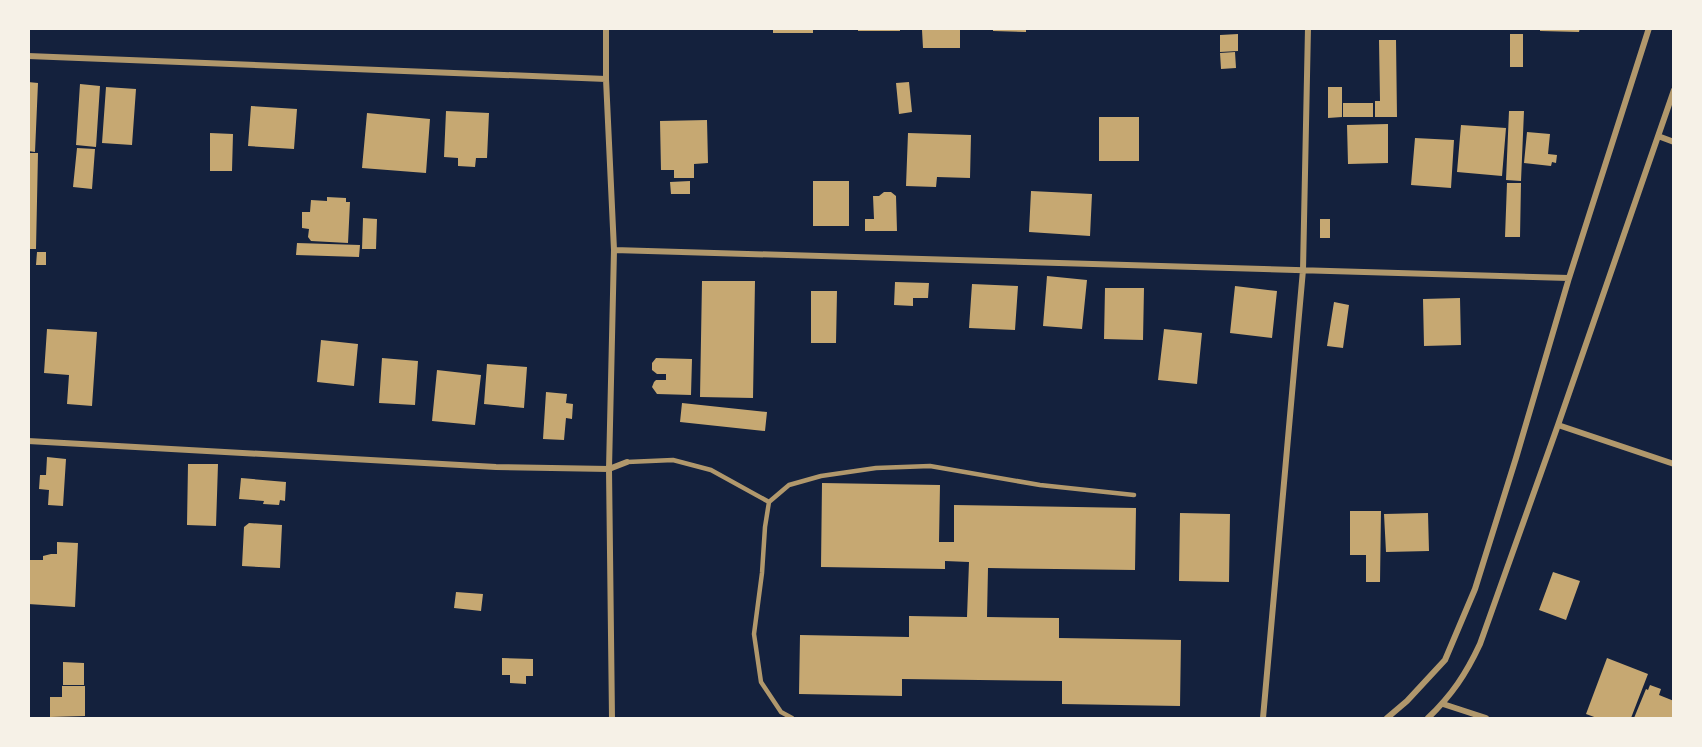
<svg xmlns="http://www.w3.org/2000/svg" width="1702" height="747" font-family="'Open Sans',sans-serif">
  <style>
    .building { fill: #c6a872 }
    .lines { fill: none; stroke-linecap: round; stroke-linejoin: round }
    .service { stroke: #b1986c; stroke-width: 4.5 }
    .minor { stroke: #b1986c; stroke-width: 6 }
  </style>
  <rect width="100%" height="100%" fill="#14213d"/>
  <!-- building -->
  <path class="building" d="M773,28H813V33H773Z
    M858,28H900V31H858Z
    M993,28H1026V32L993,31Z
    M1540,28H1580L1579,32L1540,31Z
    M960,29V48H923L922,30Z
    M1238,34V51L1220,52V35Z
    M1510,34H1523V67H1510Z
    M1379,40H1396L1397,117H1375V101H1380Z
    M1235,52L1236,68L1221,69L1220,53Z
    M28,82L38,83L35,152L28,151Z
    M909,82L912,112L899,114L896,83Z
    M80,84L100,86L96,147L76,145Z
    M106,87L136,89L132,145L102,143Z
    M1328,87H1342V117L1328,118Z
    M1343,103H1373V117H1343Z
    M251,106L297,109L294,149L248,146Z
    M446,111L489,113L487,158H476L475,167L458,166V158L444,157Z
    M1509,111H1524L1521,181L1506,180Z
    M367,113L430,119L426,173L362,168Z
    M1099,117H1139V161H1099Z
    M707,120L708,163L694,164V178H674V170H661L660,121Z
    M1388,124V163L1348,164L1347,125Z
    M1461,125L1506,128L1502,176L1457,172Z
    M1527,132L1550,134L1548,154L1557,155L1556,163L1552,162L1551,166L1524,163Z
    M210,133L233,134L232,171H210Z
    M908,133L971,135L970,178L937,177L936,187L906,186Z
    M1415,138L1454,140L1451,188L1411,185Z
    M77,148L95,149L92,189L73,187Z
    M28,153H38L36,249H28Z
    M690,181V194H671L670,182Z
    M813,181H849V226H813Z
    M1507,183H1521L1520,237H1505Z
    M1031,191L1092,194L1090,236L1029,232Z
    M884,192H891L896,196L897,231H865V219H874L873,196H879Z
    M327,197L346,198V202H350L348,243L311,241L308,237L309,229L302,228V212H310L311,200L327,201Z
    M363,218L377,219L376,249H362Z
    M1320,219H1330V238H1320Z
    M297,243L360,245L359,257L296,255Z
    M37,252H46V265H36Z
    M1047,276L1087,280L1082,329L1043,326Z
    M702,281H755L753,398L700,397Z
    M895,282L929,283L928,298H913V306L894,305Z
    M972,284L1018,286L1015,330L969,328Z
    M1235,286L1277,291L1272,338L1230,333Z
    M1105,288H1144L1143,340L1104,339Z
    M811,291H837L836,343H811Z
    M1460,298L1461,345L1424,346L1423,299Z
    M1334,302L1349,305L1343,348L1327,346Z
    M47,329L97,332L92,406L67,404L69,375L44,373Z
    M1164,329L1202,333L1197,384L1158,380Z
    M321,340L358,344L354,386L317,382Z
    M382,358L418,361L415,405L379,403Z
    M656,358L692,359L691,395L657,394L652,387L654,382L656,380H666V374H657L652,370V363Z
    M487,364L527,367L524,408L484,404Z
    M437,370L481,375L475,425L432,421Z
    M546,392L567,394L566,403L573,404L572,419L566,418L564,440L543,439Z
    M682,403L767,412L765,431L680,422Z
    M47,457L66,459L63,506L48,505L49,490L39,489L40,475H46Z
    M188,464H218L216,526L187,525Z
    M241,478L286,482L285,501L280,500L279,505L263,504L264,501L239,499Z
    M822,483L940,485L939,542H954V505L1136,508L1135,570L988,568L987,617L1059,618V638L1181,640L1180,706L1062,704V681L902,679V696L799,694L800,635L909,637V616L967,617L969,562L945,561V569L821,567Z
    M1350,511H1381L1380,582H1366V555H1350Z
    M1180,513L1230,514L1229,582L1179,581Z
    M1428,513L1429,551L1386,552L1384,514Z
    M249,523L282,525L280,568L242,566L244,527Z
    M57,542L78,543L75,607L28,604L30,560H43V556L51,554H57Z
    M1553,572L1580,581L1566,620L1539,610Z
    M456,592L483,594L481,611L454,608Z
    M502,658L533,659V676H526V684L510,683V675H502Z
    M1607,658L1648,674L1631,718H1597L1586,714Z
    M63,662L84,663V685H63Z
    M1650,685L1661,689L1659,695L1674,701V718H1634L1646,689L1648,690Z
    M62,686H85V716L50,717V697H62Z"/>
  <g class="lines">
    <!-- service -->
    <path class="service" d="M627,462L673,460L711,470L769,502
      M792,718L781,712L761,682L754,634L762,573L765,527L769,502L789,485L821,476L876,468L930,466L1040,485L1134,495"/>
    <!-- minor -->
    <path class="minor" d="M606,28V79L614,250L609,469L612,718
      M28,56L606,79
      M1658,136L1674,142
      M614,250L1569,278
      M1558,425L1674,464
      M28,441L496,467L609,469L627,462
      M1443,704L1486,718
      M1263,718L1303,270L1308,28
      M1387,718L1407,701L1445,660L1475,589L1516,458L1569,278L1649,28
      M1428,718C1452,695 1466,674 1480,644L1558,425L1674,90"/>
  </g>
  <!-- border -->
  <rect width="1702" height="747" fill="none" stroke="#f6f1e7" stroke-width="60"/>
</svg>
